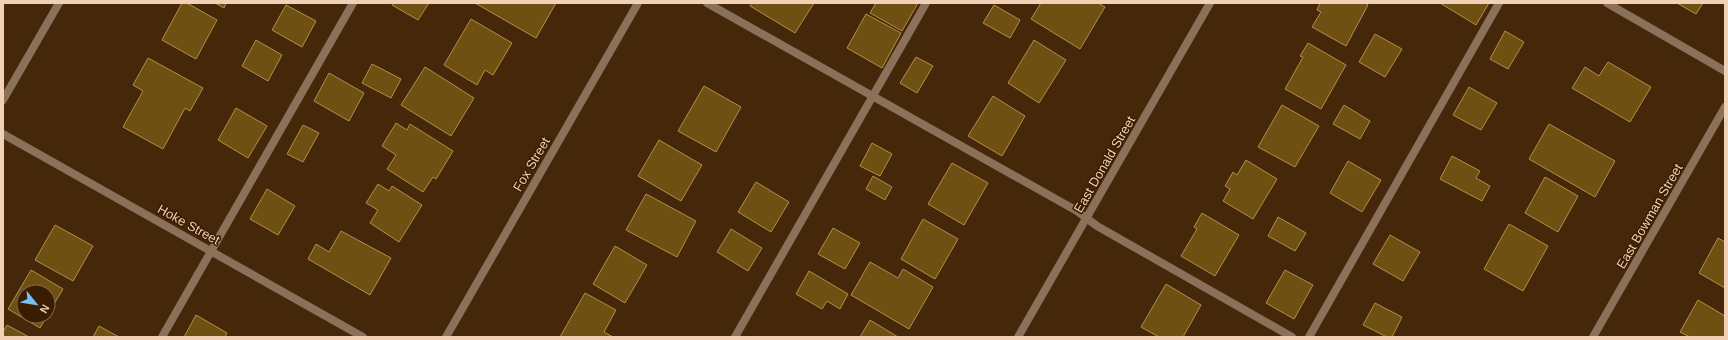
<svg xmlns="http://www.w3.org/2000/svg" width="1728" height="340" font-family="Arial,sans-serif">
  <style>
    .building { fill: #6e5013; stroke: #b58e47 }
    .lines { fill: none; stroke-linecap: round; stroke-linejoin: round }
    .service { stroke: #8b705a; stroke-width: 8 }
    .minor { stroke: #8b705a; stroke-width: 8 }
    .tertiary { stroke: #8b705a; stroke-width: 8 }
    .labels { text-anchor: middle; stroke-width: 3; stroke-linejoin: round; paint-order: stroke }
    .street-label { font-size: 13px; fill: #f1d0b6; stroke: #3a1d01 }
  </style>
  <rect width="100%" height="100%" fill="#45270a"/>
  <!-- building -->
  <path class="building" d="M182,3H187L217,20L196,59L162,40Z
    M215,3H226L224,8Z
    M393,3H429L418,20L392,5Z
    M475,3H556L536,38Z
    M752,3H814L795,33L750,6Z
    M876,3H918L902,31L870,13Z
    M1041,3H1098L1105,7L1080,49L1031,19Z
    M1320,3H1365L1368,5L1346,46L1312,27L1321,12L1317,10Z
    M1440,3H1489L1476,25Z
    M1677,3H1703L1696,14Z
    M286,5L316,21L302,47L272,30Z
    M994,5L1020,20L1010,38L983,23Z
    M866,14L901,33L882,68L847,48Z
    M471,19L512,43L493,75L485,70L477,85L444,65Z
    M1505,31L1524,42L1508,69L1490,59Z
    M1375,34L1402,49L1385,77L1359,62Z
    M256,40L282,55L268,81L242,66Z
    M1034,40L1066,60L1039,103L1008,83Z
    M1308,43L1346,65L1321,109L1285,89L1303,57L1300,56Z
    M916,57L933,66L917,93L900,83Z
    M148,58L203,88L190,111L185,108L163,149L123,127L143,91L133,85Z
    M1608,62L1651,87L1630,122L1572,88L1585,67L1599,76Z
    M372,64L401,79L391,98L362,83Z
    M425,67L474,98L451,136L401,105Z
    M329,73L364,93L349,121L314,101Z
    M704,86L741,107L716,152L678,131Z
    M1469,87L1497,103L1481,130L1453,115Z
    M993,96L1025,116L1002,156L968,136Z
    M1282,105L1319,126L1295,167L1258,147Z
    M1344,105L1370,121L1360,139L1333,124Z
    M236,108L267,126L248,158L218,140Z
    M396,123L407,130L410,124L453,151L436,179L433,177L423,192L387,169L396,155L382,146Z
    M1549,124L1615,161L1595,197L1529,159Z
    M303,125L319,133L303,162L287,154Z
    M659,140L702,165L681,201L638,176Z
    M872,143L892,154L880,176L860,166Z
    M1452,156L1480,171L1476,178L1490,186L1482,201L1440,179Z
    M1246,160L1277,179L1253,219L1223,201L1230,189L1225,186L1233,172L1237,175Z
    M1348,161L1381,180L1362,212L1330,193Z
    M952,163L988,183L964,225L928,204Z
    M873,176L892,187L885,200L866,189Z
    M1545,177L1578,196L1558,232L1525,213Z
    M756,182L789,202L771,232L738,212Z
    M378,184L389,191L392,186L422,205L399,242L370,223L378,210L366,203Z
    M267,189L295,206L278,235L250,219Z
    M646,194L696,221L677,257L626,230Z
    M1202,213L1239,235L1215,276L1181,256L1197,229L1194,227Z
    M1278,217L1306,233L1295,251L1268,236Z
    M923,219L958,239L935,279L901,259Z
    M1509,224L1548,246L1523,291L1484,269Z
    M55,225L93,246L73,281L35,260Z
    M833,228L860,243L845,269L818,254Z
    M731,229L762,248L748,271L717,252Z
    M341,231L391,258L370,295L308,259L316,244L329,252Z
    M1390,235L1420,252L1403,281L1373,264Z
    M1718,238L1725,242V288L1699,273Z
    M615,246L647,265L625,303L593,284Z
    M870,262L898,278L903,269L933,287L909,329L851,295Z
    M31,270L63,289L48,314V292H24V316H47L40,328L8,309Z
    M1285,270L1313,285L1294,319L1266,303Z
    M809,271L848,294L840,309L827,301L822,309L796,294Z
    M1166,284L1201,305L1183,337H1159L1141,327Z
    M585,293L616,310L604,332L613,337H560Z
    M1698,300L1725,316V337H1690L1680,332Z
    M1375,303L1402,317L1392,337H1387L1363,325Z
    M196,315L227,333L225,337H184Z
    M870,320L898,337H860Z
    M7,325L29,337H3V332Z
    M99,326L119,337H93Z"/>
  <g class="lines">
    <!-- service -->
    <path class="service" d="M707,3L1077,211L1097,226L1292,337
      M162,337L353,3
      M735,337L926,3
      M1309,337L1499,3"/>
    <!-- minor -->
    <path class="minor" d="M1607,3L1725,71
      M3,134L363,337
      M446,337L638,3
      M1018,337L1210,3
      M1593,337L1725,107"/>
    <!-- tertiary -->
    <path class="tertiary" d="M3,100L59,3"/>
  </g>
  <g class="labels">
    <!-- street labels -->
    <g class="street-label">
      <text transform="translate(531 164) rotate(-60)" y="5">Fox Street</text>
      <text transform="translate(1104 164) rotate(-60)" y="5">East Donald Street</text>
      <text transform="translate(1649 216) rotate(-60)" y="5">East Bowman Street</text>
      <text transform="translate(189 224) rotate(29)" y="5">Hoke Street</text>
    </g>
  </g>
  <!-- border -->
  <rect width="1728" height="340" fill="none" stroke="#f1d0b6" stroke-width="8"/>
  <!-- north arrow -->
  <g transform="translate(36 304) rotate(120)"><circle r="19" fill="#3a1d01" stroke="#836549"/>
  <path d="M0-3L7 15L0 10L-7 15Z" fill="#74c0f6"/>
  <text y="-6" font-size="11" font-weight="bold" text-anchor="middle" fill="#f1d0b6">N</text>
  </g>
</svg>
